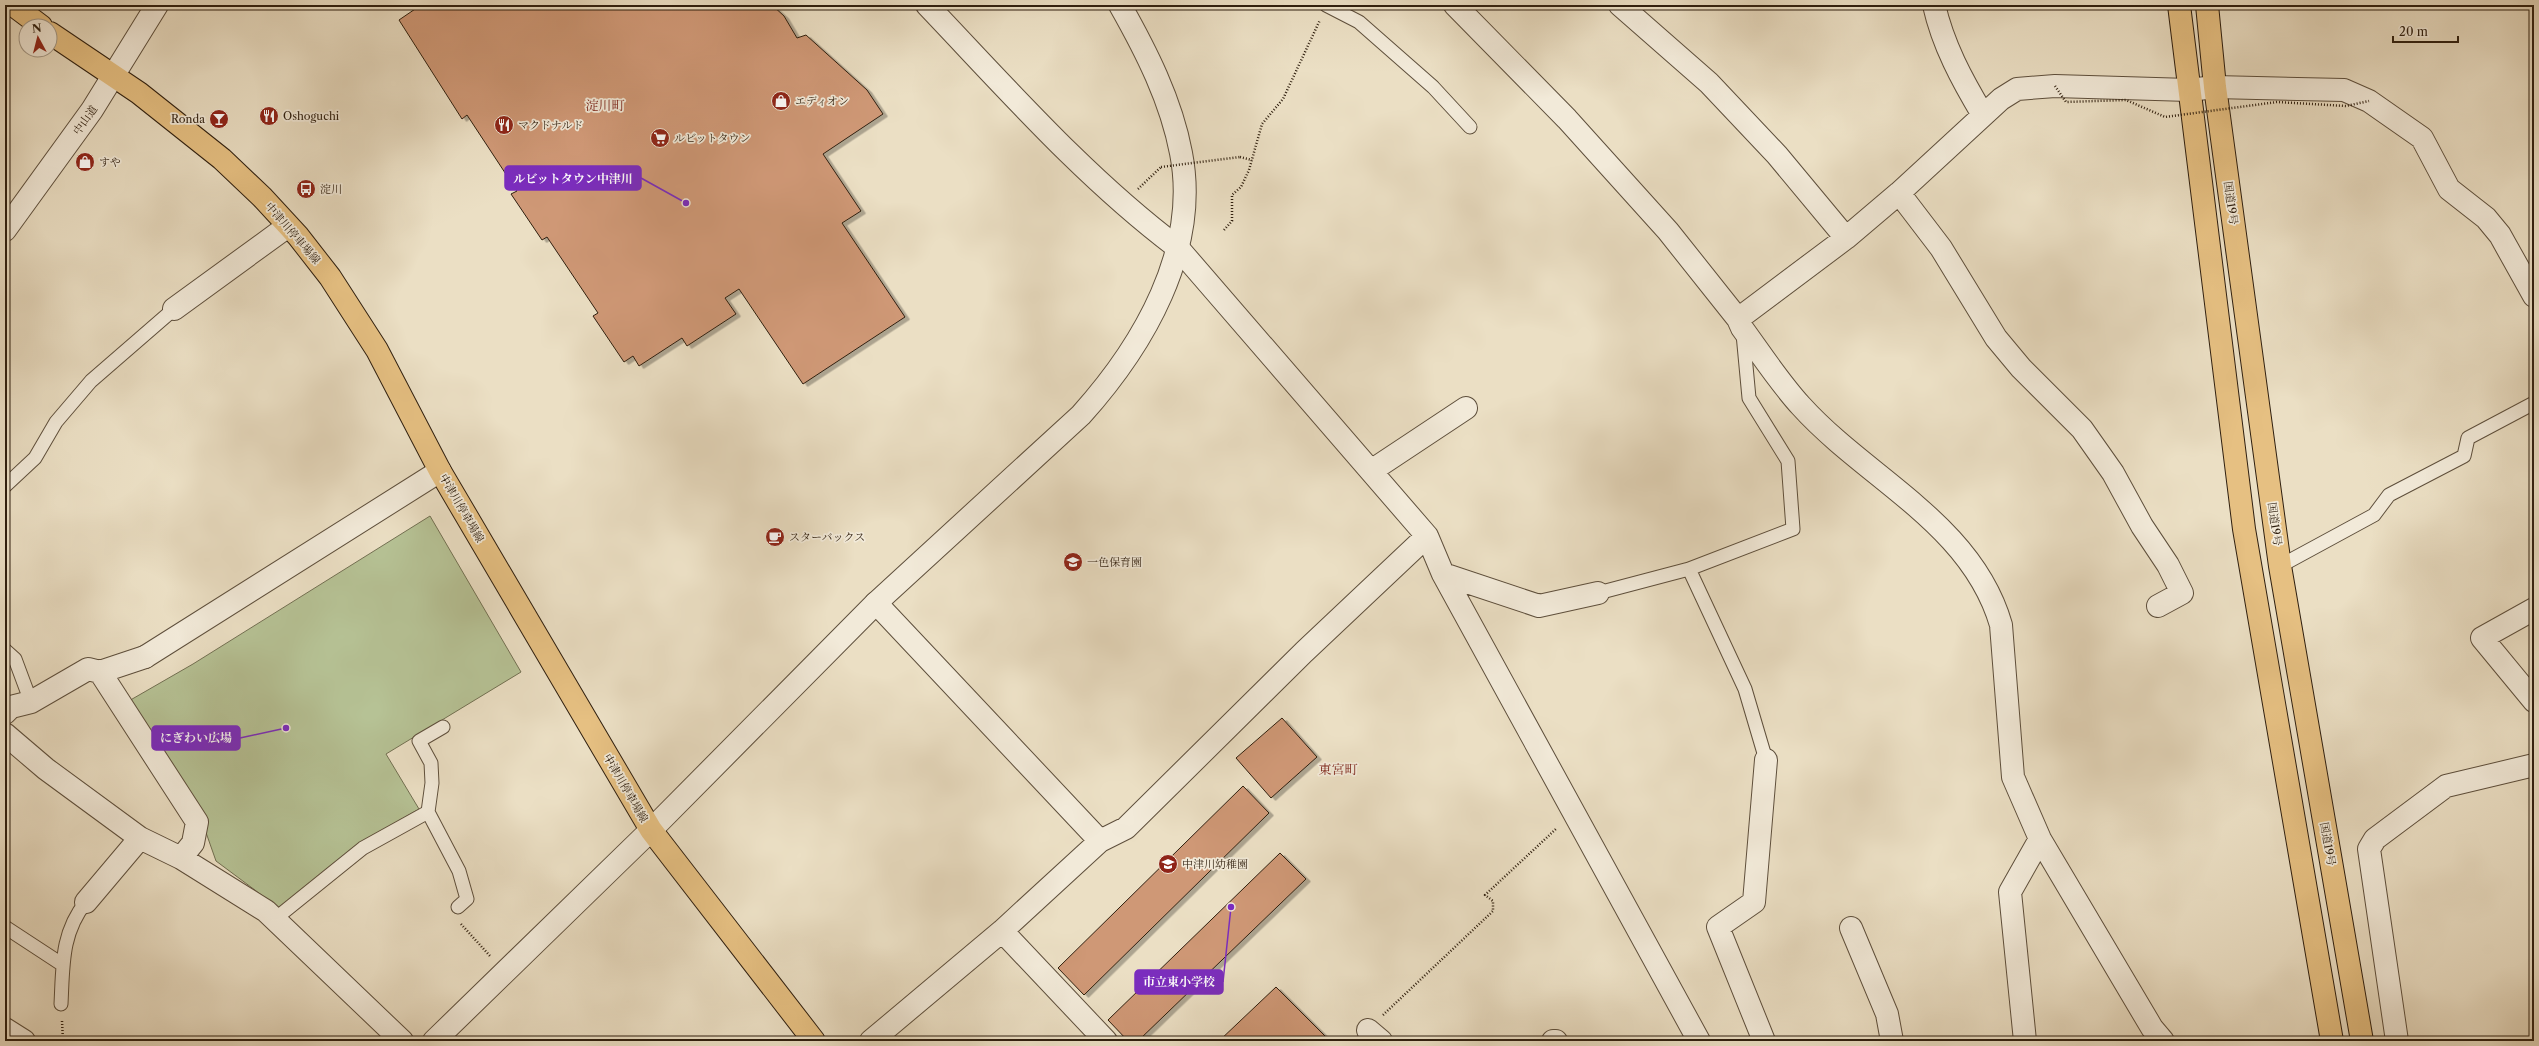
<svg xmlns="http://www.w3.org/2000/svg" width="2539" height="1046" font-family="'Libre Caslon Text','Noto Serif JP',serif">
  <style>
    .green { fill: #b6c295; stroke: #727052 }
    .building { fill: #cf9876; stroke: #2f1f0f; filter: url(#shadow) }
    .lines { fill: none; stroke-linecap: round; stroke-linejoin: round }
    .service-casing { stroke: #5e4f3c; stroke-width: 15 }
    .minor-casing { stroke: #5e4f3c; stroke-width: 24 }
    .tertiary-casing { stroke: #5e4f3c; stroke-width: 24 }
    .primary-casing { stroke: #2f1f0f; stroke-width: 24 }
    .trunk-casing { stroke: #2f1f0f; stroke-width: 24 }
    .path { stroke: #2f1f0f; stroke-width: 2.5; stroke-dasharray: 1 2; stroke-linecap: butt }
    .service { stroke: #f2ead9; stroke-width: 13 }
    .minor { stroke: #f2ead9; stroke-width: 22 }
    .tertiary { stroke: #f2ead9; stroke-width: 22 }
    .primary { stroke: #e6c082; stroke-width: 22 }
    .trunk { stroke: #e6c082; stroke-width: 22 }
    .path-bridge { stroke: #2f1f0f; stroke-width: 2.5; stroke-dasharray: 1 2; stroke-linecap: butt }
    .labels { text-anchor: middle; stroke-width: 3.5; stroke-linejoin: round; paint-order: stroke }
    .poi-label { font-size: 11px; fill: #2f1f0f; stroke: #f2ead9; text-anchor: start }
    .street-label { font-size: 11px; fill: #2f1f0f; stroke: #f2ead9 }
    .quarter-label { font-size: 13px; fill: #7a1f14; stroke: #f2ead9 }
    .leader { fill: none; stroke: #7b2cbf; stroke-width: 1.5 }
    .callout-dot { fill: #7b2cbf; stroke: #f2ead9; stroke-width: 1.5 }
    .callout { fill: #7b2cbf; stroke: #7b2cbf; stroke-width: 1.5 }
    .callout-label { font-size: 12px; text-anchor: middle; font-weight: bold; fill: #fff }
  </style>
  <defs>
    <filter id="shadow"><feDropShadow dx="4.5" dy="2.5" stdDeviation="0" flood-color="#0004"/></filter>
  </defs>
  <rect width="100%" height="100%" fill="#ebdfc4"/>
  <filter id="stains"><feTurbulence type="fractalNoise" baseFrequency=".005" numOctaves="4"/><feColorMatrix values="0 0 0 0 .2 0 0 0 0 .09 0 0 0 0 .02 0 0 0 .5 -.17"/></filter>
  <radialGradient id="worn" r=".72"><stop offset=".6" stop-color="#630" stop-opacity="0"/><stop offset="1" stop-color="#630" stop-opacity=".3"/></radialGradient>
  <!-- green -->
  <path class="green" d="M430,516L521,672L386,754L419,809L357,845L279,908L216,861L203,824L127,702L193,664Z"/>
  <!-- building -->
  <path class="building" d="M421,5H772L784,16L797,38L806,35L867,90L883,114L823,154L861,211L842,223L905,317L803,384L739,289L725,298L736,314L687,346L682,338L639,366L633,356L624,362L593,316L598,313L547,237L542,240L511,194L517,191L467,115L462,119L399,20Z
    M1282,718L1317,757L1271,798L1236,758Z
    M1243,786L1269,813L1084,995L1058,968Z
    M1280,853L1306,879L1138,1041H1128L1108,1020Z
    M1276,987L1330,1041H1219Z"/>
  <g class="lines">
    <!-- service casing -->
    <g class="service-casing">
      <path id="service" d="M1326,5L1359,22L1433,87L1470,127
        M5,486L35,458L56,422L91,381L174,309
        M2280,566L2374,515L2389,495L2464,456L2468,438L2534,403
        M1689,569L1745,689L1766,760
        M1598,593L1689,569L1793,529L1788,461L1749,398L1743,334
        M5,650L15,659L31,702
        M428,812L459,871L467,899L458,907
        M275,919L363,848L428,812L432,783L431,763L419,741L443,727
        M5,927L63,965
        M61,1004C63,966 61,933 86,902"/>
    </g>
    <!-- minor casing -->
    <g class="minor-casing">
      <path id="minor" d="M927,5C1007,89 1085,178 1178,248L1427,536L1443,574L1699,1041
        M1455,5L1567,119L1668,231L1738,319L1742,328C1761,354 1779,382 1801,406C1867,479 1972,524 2001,625L2013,777L2040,839L2152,1028L2163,1041
        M1620,5L1709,83L1777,155L1846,238
        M1934,5C1943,45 1962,80 1983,115
        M1899,193L1941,248L1996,338L2021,368L2082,429L2113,473L2142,526L2168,565L2182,593L2158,606
        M5,230L92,110L157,5
        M174,309L288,226
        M1738,319L1846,238L1899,193L2001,99L2017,89L2055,86L2189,90L2215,87L2344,90L2369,101L2422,138L2449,189L2486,218L2500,235L2534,296
        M1371,471L1466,408
        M1443,574L1539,606L1598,593
        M876,603L1100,841
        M2534,609L2482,638L2534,701
        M100,672L197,822L193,843L181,858
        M5,713L11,707L31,702L88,669L100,672L145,657
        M5,734L46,769L140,838L181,858L266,911L402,1041
        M86,902L140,838
        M1851,928L1887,1014L1892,1041
        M1002,931L1106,1041
        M5,1029L24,1041
        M1368,1030L1381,1041
        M871,1041L1002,931L1100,841L1126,828L1304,652L1427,536
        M1553,1041H1556
        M1764,1041L1718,927L1754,902L1766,760
        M2025,1041L2010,892L2040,839
        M2397,1041L2369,849L2375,839L2446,786L2534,765"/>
    </g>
    <!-- tertiary casing -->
    <g class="tertiary-casing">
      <path id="tertiary" d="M145,657L440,471
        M434,1041L651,830L876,603L1081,415C1143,346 1200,250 1181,153C1171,100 1146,51 1120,5"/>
    </g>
    <!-- primary casing -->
    <g class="primary-casing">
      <path id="primary" d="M13,5L41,26
        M50,33L139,93L222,159L262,197L298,236L330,277L377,350L440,471L651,830L814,1041"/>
    </g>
    <!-- trunk casing -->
    <g class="trunk-casing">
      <path id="trunk" d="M2179,5L2244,529L2332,1041
        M2207,5L2215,87L2280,566L2362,1041"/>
    </g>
    <!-- path -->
    <path class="path" d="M1240,157L1252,160
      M1138,189L1161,167
      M1224,230L1232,221V195L1241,187L1249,170L1262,124L1283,99L1320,20
      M461,924L490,956
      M1383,1015L1493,911V901L1485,895L1557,828
      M62,1021L63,1041"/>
    <!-- service -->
    <use href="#service" class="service"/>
    <!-- minor -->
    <use href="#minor" class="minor"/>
    <!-- tertiary -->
    <use href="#tertiary" class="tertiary"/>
    <!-- primary -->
    <use href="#primary" class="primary"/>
    <!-- trunk -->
    <use href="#trunk" class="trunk"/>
    <!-- path-bridge -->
    <path class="path-bridge" d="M2055,86L2066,102L2126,100L2165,117L2277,102L2346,106L2369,101
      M1161,167L1240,157"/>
  </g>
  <!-- icons -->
  <defs>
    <g id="shop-disc" transform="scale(1)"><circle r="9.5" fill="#8f2418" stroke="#f2ead9"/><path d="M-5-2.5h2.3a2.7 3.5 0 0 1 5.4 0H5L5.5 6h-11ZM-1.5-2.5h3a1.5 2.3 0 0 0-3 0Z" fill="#fff"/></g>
    <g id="restaurant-disc" transform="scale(1)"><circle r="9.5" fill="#8f2418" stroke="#f2ead9"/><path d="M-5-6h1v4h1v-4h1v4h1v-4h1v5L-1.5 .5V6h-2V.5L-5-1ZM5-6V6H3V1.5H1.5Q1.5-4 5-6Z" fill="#fff"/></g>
    <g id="bar-disc" transform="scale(1)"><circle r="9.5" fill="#8f2418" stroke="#f2ead9"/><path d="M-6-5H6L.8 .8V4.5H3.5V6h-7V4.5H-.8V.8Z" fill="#fff"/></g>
    <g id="supermarket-disc" transform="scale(1)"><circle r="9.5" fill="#8f2418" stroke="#f2ead9"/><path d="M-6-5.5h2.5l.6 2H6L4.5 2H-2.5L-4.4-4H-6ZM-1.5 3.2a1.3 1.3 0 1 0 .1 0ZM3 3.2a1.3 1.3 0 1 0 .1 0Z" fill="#fff"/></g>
    <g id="bus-disc" transform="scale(1)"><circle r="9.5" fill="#8f2418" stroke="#f2ead9"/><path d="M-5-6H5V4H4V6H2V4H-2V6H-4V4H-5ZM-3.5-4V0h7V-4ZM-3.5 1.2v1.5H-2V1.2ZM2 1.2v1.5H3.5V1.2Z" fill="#fff"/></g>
    <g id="cafe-disc" transform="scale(1)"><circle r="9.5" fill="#8f2418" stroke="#f2ead9"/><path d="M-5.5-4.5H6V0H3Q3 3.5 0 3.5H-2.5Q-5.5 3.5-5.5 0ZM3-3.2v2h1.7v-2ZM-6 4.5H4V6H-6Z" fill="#fff"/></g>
    <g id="school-disc" transform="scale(1)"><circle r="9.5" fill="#8f2418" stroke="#f2ead9"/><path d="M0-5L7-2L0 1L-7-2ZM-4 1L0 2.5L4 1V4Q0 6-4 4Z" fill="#fff"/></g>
  </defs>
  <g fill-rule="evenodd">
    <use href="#shop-disc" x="781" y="101"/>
    <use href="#restaurant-disc" x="269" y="116"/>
    <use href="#bar-disc" x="219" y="119"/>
    <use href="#restaurant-disc" x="504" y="125"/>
    <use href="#supermarket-disc" x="660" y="138"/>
    <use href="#shop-disc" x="85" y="162"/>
    <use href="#bus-disc" x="306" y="189"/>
    <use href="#cafe-disc" x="775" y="537"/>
    <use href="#school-disc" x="1073" y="562"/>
    <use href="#school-disc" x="1168" y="864"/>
  </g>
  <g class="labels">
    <!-- poi labels -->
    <g class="poi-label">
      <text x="795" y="105">エディオン</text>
      <text x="283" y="120">Oshoguchi</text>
      <text x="205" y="123" text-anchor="end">Ronda</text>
      <text x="518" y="129">マクドナルド</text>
      <text x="674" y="142">ルビットタウン</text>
      <text x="99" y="166">すや</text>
      <text x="320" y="193">淀川</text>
      <text x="789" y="541">スターバックス</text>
      <text x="1087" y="566">一色保育園</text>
      <text x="1182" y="868">中津川幼稚園</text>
    </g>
    <!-- street labels -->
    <g class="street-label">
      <text transform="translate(85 120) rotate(-55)" y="4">中山道</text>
      <text transform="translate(2231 203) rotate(82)" y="4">国道19号</text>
      <text transform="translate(293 233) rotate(49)" y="4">中津川停車場線</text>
      <text transform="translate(462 508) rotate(60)" y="4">中津川停車場線</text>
      <text transform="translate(2275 524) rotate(82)" y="4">国道19号</text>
      <text transform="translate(626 788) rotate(60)" y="4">中津川停車場線</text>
      <text transform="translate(2328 844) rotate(80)" y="4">国道19号</text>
    </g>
    <!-- quarter labels -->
    <g class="quarter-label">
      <text x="605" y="110">淀川町</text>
      <text x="1338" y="774">東宮町</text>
    </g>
  </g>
  <!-- callouts -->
  <path class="leader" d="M686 203L641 178M286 728L240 738M1231 907L1223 982"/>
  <g class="callout-dot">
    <circle cx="686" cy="203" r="4"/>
    <circle cx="286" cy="728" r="4"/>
    <circle cx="1231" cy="907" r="4"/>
  </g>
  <g class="callout">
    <rect x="505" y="166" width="136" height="24" rx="4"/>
    <rect x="152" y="726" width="88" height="24" rx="4"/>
    <rect x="1135" y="970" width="88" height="24" rx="4"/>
  </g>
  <g class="callout-label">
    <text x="573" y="183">ルビットタウン中津川</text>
    <text x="196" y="742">にぎわい広場</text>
    <text x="1179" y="986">市立東小学校</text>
  </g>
  <!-- margin -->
  <rect width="2539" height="1046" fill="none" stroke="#ebdfc4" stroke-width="20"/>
  <rect x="6" y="6" width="2527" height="1034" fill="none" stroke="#2f1f0f" stroke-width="2"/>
  <rect x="10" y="10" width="2519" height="1026" fill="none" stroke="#2f1f0f"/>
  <!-- north arrow -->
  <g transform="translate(38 38) rotate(353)"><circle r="19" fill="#f2ead9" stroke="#a49988"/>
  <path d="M0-3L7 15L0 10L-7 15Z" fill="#8f2418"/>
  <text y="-6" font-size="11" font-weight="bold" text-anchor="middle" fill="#2f1f0f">N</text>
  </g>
  <!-- scale -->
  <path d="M2393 36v6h65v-6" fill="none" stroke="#2f1f0f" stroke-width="2"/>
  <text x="2399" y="36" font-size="12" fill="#2f1f0f" stroke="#f2ead9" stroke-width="3" paint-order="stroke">20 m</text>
  <rect width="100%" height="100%" filter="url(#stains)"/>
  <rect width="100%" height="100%" fill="url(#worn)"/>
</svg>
